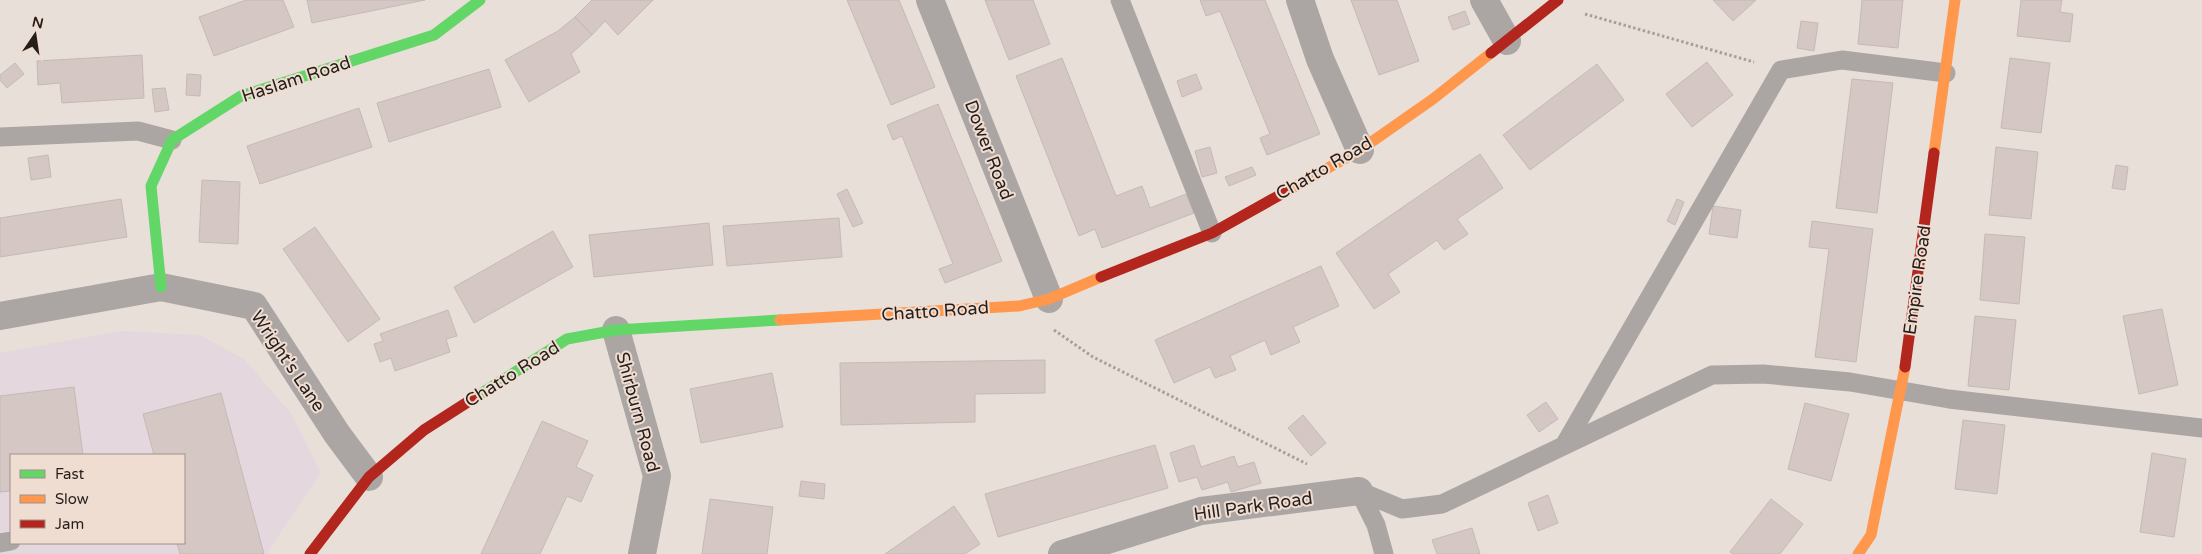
<svg xmlns="http://www.w3.org/2000/svg" width="2202" height="554" font-family="'Varela Round',sans-serif">
  <style>
    .industrial { fill: #e5d7de; fill-rule: evenodd }
    .building { fill: #d5c7c4; stroke: #c3bab7 }
    .lines { fill: none; stroke-linecap: round; stroke-linejoin: round }
    .path { stroke: #a5a09e; stroke-width: 3; stroke-dasharray: 2.5 2.5; stroke-linecap: butt }
    .lane { stroke: #aba6a4; stroke-width: 19 }
    .street { stroke: #aba6a4; stroke-width: 28 }
    .fast { stroke: #63d668; stroke-width: 11 }
    .slow { stroke: #ff974d; stroke-width: 11 }
    .jam { stroke: #b3261e; stroke-width: 11 }
    .labels { text-anchor: middle; stroke-width: 4; stroke-linejoin: round; paint-order: stroke }
    .street-label { font-size: 18px; fill: #251e1b; stroke: #f0ddd2 }
  </style>
  <rect width="100%" height="100%" fill="#e9dfd9"/>
  <!-- industrial -->
  <path class="industrial" d="M121,331L200,335L244,359L291,413L321,473L272,545L268,554H0V353ZM11,455H184V543H11Z"/>
  <!-- building -->
  <path class="building" d="M246,0H283L294,27L214,56L199,17Z
    M307,0H425L312,23Z
    M592,0H653L618,35L605,21L592,35L575,17Z
    M847,0H899L935,87L891,105Z
    M985,0H1033L1050,44L1009,60Z
    M1200,0H1265L1320,134L1267,155L1260,138L1270,134L1220,11L1206,16Z
    M1351,0H1397L1419,61L1379,75Z
    M1713,0H1756L1733,21Z
    M1862,0H1903L1898,48L1858,44Z
    M2021,0H2062L2060,12L2073,14L2070,42L2017,36Z
    M1465,11L1470,24L1453,30L1448,17Z
    M575,17L592,35L571,54L580,72L529,102L505,60L558,31Z
    M1801,21L1818,23L1814,51L1797,48Z
    M142,55L144,98L62,103L60,83L38,85L37,61Z
    M1062,58L1116,196L1142,186L1150,208L1186,194L1194,213L1102,248L1095,229L1079,236L1016,76Z
    M2010,58L2050,63L2041,133L2001,128Z
    M1707,62L1733,95L1692,127L1666,94Z
    M15,63L24,74L7,88L0,80V75Z
    M1597,64L1624,100L1530,170L1503,135Z
    M489,69L501,107L389,142L377,103Z
    M187,74L201,75L200,96L186,95Z
    M1196,74L1202,89L1182,97L1177,81Z
    M1852,79L1893,83L1877,213L1836,208Z
    M165,88L169,110L155,112L152,89Z
    M938,104L1002,261L945,283L939,269L953,264L902,136L893,140L887,125Z
    M359,108L372,147L260,184L247,146Z
    M1210,147L1217,173L1202,177L1195,151Z
    M1996,147L2038,152L2031,219L1989,215Z
    M1480,154L1503,188L1457,219L1468,234L1444,250L1437,240L1388,274L1400,292L1374,309L1336,253Z
    M48,155L51,177L31,180L28,158Z
    M2116,165L2128,167L2125,190L2112,188Z
    M1252,167L1256,175L1229,186L1225,177Z
    M202,180L240,182L238,244L199,242Z
    M847,189L863,223L853,227L837,194Z
    M121,199L127,237L0,257V218Z
    M1677,199L1684,202L1675,225L1667,221Z
    M1713,206L1741,210L1737,238L1709,234Z
    M839,218L842,257L727,266L723,226Z
    M1812,221L1873,229L1856,362L1815,357L1829,249L1809,247Z
    M709,223L713,265L594,277L589,235Z
    M315,227L380,319L348,342L283,249Z
    M553,231L573,267L474,323L454,287Z
    M1985,234L2025,237L2019,304L1980,300Z
    M1321,266L1339,306L1293,327L1300,342L1271,355L1265,340L1230,356L1236,370L1215,378L1210,367L1174,383L1155,340Z
    M2162,309L2178,385L2139,394L2123,316Z
    M448,310L457,336L446,339L450,352L395,371L391,358L380,362L374,344L383,341L380,334Z
    M1975,316L2016,320L2009,390L1968,386Z
    M1045,360V393L975,394V422L841,425L840,363Z
    M772,373L783,427L701,443L690,389Z
    M74,387L83,455H11V491L0,492V396Z
    M221,393L264,554H180L177,543H184V455H154L143,414Z
    M1546,402L1558,419L1539,432L1527,415Z
    M1805,403L1849,414L1831,481L1788,469Z
    M1303,415L1326,443L1311,456L1288,428Z
    M1963,420L2005,425L1997,494L1955,489Z
    M542,421L588,441L576,467L593,475L581,502L567,496L540,554H481Z
    M1155,445L1168,488L998,537L985,494Z
    M1194,445L1201,467L1234,456L1238,467L1254,462L1261,483L1231,492L1228,482L1202,490L1197,477L1179,482L1170,453Z
    M2152,453L2186,459L2174,537L2140,532Z
    M801,481L825,484L824,499L799,496Z
    M1548,495L1558,523L1538,531L1528,503Z
    M710,499L773,507L767,554H702Z
    M1771,499L1803,524L1780,554H1733L1730,552Z
    M954,506L980,544L965,554H885Z
    M1472,528L1480,554H1437L1432,540Z"/>
  <g class="lines">
    <!-- path -->
    <path class="path" d="M1585,14L1754,62
      M1054,330L1093,357L1307,464"/>
    <!-- lane -->
    <path class="lane" d="M1120,0L1212,233
      M0,137L138,131L172,140
      M1565,444L1781,70L1842,60L1946,73
      M1359,491L1402,509L1442,504L1712,375L1763,374L1850,382L1949,399L2202,428
      M1359,491L1376,525L1384,554
      M0,543L11,541"/>
    <!-- street -->
    <path class="street" d="M930,0L1049,299
      M1300,0L1320,59L1360,150
      M1484,0L1507,41
      M0,316L161,287L254,306L337,434L369,477
      M616,330L657,476L642,554
      M1062,554L1201,511L1359,491"/>
    <!-- fast -->
    <path class="fast" d="M161,287L151,186L172,140L241,96L434,35L480,0
      M474,398L567,339L616,330L780,320"/>
    <!-- slow -->
    <path class="slow" d="M1934,153L1955,0
      M1287,191L1360,150L1433,99L1491,53
      M780,320L1019,306L1049,299L1101,277
      M1858,554L1871,535L1905,367"/>
    <!-- jam -->
    <path class="jam" d="M1491,53L1558,0
      M1101,277L1212,233L1287,191
      M1905,367L1934,153
      M310,554L369,477L424,430L474,398"/>
  </g>
  <g class="labels">
    <!-- street labels -->
    <g class="street-label">
      <text transform="translate(296 79) rotate(-18)" y="6">Haslam Road</text>
      <text transform="translate(989 150) rotate(69)" y="6">Dower Road</text>
      <text transform="translate(1324 168) rotate(-30)" y="6">Chatto Road</text>
      <text transform="translate(1917 280) rotate(-82)" y="6">Empire Road</text>
      <text transform="translate(935 311) rotate(-4)" y="6">Chatto Road</text>
      <text transform="translate(288 361) rotate(56)" y="6">Wright's Lane</text>
      <text transform="translate(512 374) rotate(-32)" y="6">Chatto Road</text>
      <text transform="translate(638 412) rotate(75)" y="6">Shirburn Road</text>
      <text transform="translate(1253 506) rotate(-8)" y="6">Hill Park Road</text>
    </g>
  </g>
  <!-- legend -->
  <rect x="10" y="454" width="175" height="90" fill="#f0ddd2" stroke="#9f9189"/>
  <rect x="20" y="470" width="25" height="8" fill="#63d668" stroke="#9f9189"/>
  <text x="55" y="479" font-size="15" fill="#251e1b">Fast</text>
  <rect x="20" y="495" width="25" height="8" fill="#ff974d" stroke="#9f9189"/>
  <text x="55" y="504" font-size="15" fill="#251e1b">Slow</text>
  <rect x="20" y="520" width="25" height="8" fill="#b3261e" stroke="#9f9189"/>
  <text x="55" y="529" font-size="15" fill="#251e1b">Jam</text>
  <!-- north arrow -->
  <g transform="translate(35 35) rotate(13)" stroke="#f0ddd2" stroke-width="4" paint-order="stroke">
  <path d="M0-4L9 19L0 12L-9 19Z" fill="#251e1b"/>
  <text y="-8" font-size="14" font-weight="bold" text-anchor="middle" fill="#251e1b">N</text>
  </g>
</svg>
